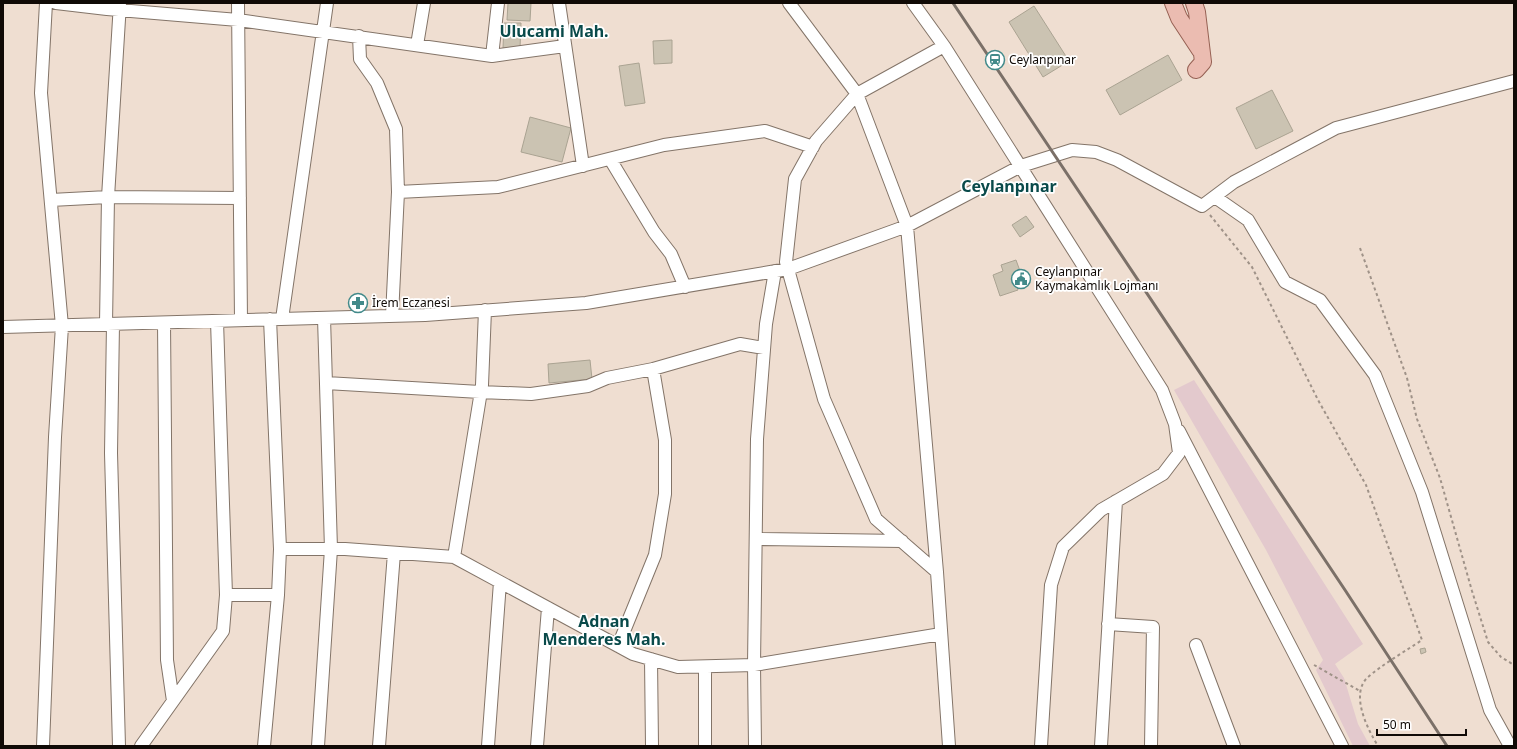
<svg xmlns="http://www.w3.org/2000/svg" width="1517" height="749" font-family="'Noto Sans',sans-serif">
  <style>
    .green { fill: #e3c9cd }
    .building { fill: #cbc3b2; stroke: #aaa392 }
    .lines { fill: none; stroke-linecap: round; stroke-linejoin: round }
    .minor-casing { stroke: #837468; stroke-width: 14 }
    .major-casing { stroke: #956053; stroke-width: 18 }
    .path { stroke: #9f9288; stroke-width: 2; stroke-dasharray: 3 3; stroke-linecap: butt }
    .minor { stroke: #fff; stroke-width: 12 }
    .major { stroke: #ebbcb1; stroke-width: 16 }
    .rail { stroke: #7b7068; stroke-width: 3 }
    .labels { text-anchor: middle; stroke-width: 3.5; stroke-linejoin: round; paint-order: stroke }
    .poi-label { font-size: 12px; fill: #100a06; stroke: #fff; text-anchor: start }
    .district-label { font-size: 16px; font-weight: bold; fill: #094a4a; stroke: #fff }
  </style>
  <rect width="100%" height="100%" fill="#efded1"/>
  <!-- green -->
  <path class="green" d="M1194,380L1363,644L1335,664L1344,678L1358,724L1370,746H1353L1316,670L1323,660L1266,550L1174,390Z"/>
  <!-- building -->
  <path class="building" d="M508,3H531L530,21L507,20Z
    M1034,6L1069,61L1043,77L1009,22Z
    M504,23H521L520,48H503Z
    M672,40V63L654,64L653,41Z
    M1168,55L1182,80L1120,115L1106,90Z
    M639,63L645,103L625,106L619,66Z
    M1272,90L1293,131L1256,149L1236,108Z
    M530,117L571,128L562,162L521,152Z
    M1026,216L1034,227L1020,237L1012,225Z
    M1016,260L1024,282L1016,284L1018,290L1000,296L993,275L1003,271L1001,265Z
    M590,360L592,379L549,383L548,364Z
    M1425,648L1426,652L1421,654L1420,649Z"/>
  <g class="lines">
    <!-- minor casing -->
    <g class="minor-casing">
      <path id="minor" d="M56,3L107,9L238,20L492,56L565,46
        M238,3L241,320
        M559,3L583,166
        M789,3L857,94L907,226L937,572L949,746
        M913,3L944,46L1162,390L1175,424L1179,453L1163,474L1101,510L1063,547L1051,585L1041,746
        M359,36L360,59L377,83L396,129L398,192L392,316
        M417,45L424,3
        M492,56L498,3
        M610,159L654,232L671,254L685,287
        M398,192L498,187L664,145L765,131L813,147
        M1215,197L1248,220L1285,282L1320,300L1375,375L1422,492L1490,710L1510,746
        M51,200L108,197L240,198
        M282,319L327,3
        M164,323L167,660L173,701
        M106,324L108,197L120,3
        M113,324L111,453L119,746
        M3,327L425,315L586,303L788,269L907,226L1021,166L1072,150L1096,152L1117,160L1202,206L1234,182L1336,128L1514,81
        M326,383L480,392L531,394L588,386L607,378L653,369L740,344L764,348
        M1179,431L1342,746
        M756,539L902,541
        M280,549H345L454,557L633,654L678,667L754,665L941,634
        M454,557L482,385L485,310
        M937,572L876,519L824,399L786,262L795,179L816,141L857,94L944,46
        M226,595H278
        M1108,624L1153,627L1151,746
        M1196,645L1234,746
        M618,646L655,555L665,494V440L653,369
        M651,659L652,746
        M705,667V746
        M43,746L55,437L62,326L41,93L46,3
        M141,746L223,631L226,595L217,321
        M264,746L278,595L280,549L270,319
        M318,746L331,549L324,318
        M379,746L394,553
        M488,746L500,582
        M537,746L548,608
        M755,746L754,665L757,439L766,324L775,271
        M1101,746L1116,501"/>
    </g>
    <!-- major casing -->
    <g class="major-casing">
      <path id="major" d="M1173,3L1179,18L1200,50
        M1194,3L1197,12L1203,62L1196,70"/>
    </g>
    <!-- path -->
    <path class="path" d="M1210,215L1252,267L1318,400L1366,485L1422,640C1407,650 1380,666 1367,678C1350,695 1368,730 1378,746
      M1360,248L1407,378L1417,419L1440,478L1472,591L1488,642L1501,657L1514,665
      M1314,665L1360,691"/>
    <!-- minor -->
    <use href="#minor" class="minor"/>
    <!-- major -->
    <use href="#major" class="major"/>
    <!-- rail -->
    <path class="rail" d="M953,3L1345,590L1447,746"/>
  </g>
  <!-- icons -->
  <defs>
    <g id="station-ring" transform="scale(1)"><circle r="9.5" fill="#fff" stroke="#428a8a" stroke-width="1.5"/><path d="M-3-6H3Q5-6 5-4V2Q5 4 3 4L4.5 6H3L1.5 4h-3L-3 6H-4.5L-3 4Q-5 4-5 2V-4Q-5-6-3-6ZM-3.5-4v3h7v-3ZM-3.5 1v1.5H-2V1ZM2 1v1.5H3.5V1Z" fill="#428a8a"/></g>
    <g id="civic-ring" transform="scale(1)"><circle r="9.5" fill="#fff" stroke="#428a8a" stroke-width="1.5"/><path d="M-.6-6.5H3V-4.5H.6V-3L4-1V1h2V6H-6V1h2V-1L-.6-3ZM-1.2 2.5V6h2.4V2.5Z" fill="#428a8a"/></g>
    <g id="pharmacy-ring" transform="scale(1)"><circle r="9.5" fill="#fff" stroke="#428a8a" stroke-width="1.5"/><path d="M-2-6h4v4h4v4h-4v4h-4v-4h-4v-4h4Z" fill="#428a8a"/></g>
  </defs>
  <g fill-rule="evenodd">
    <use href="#station-ring" x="995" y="60"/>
    <use href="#civic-ring" x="1021" y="279"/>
    <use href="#pharmacy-ring" x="358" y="303"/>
  </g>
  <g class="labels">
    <!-- poi labels -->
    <g class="poi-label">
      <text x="1009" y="64">Ceylanpınar</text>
      <text x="1035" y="276">Ceylanpınar<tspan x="1035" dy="14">Kaymakamlık Lojmanı</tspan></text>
      <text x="372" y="307">İrem Eczanesi</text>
    </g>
    <!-- district labels -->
    <g class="district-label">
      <text x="554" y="37">Ulucami Mah.</text>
      <text x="1009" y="192">Ceylanpınar</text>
      <text x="604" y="627">Adnan<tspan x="604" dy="18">Menderes Mah.</tspan></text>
    </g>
  </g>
  <!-- border -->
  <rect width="1517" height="749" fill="none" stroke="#100a06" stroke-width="8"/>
  <!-- scale -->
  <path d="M1377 729v6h89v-6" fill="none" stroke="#100a06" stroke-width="2"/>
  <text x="1383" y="729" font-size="12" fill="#100a06" stroke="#ffffff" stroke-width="3" paint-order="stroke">50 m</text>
</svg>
